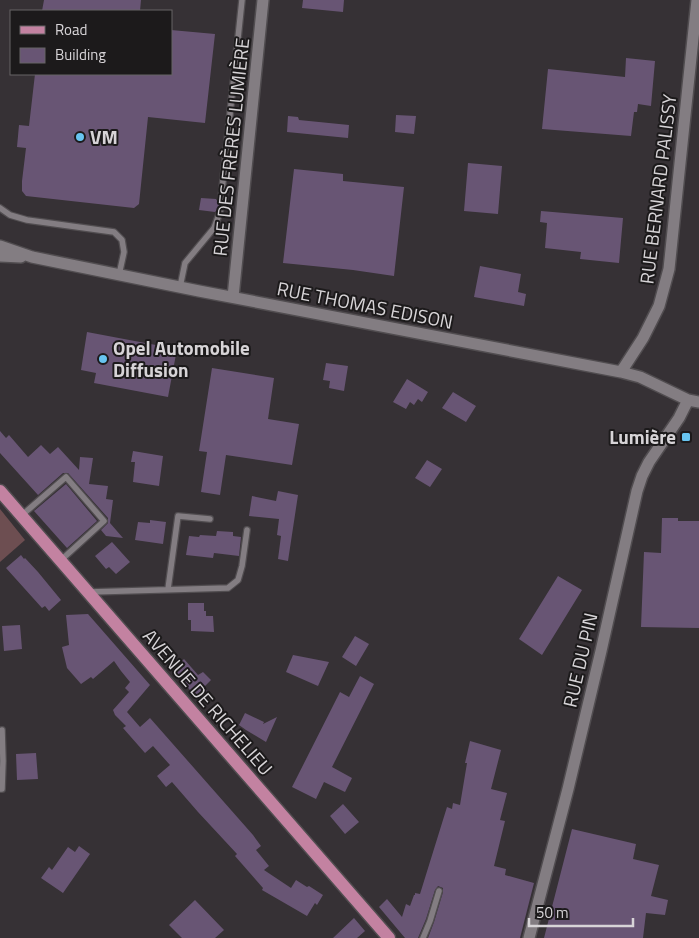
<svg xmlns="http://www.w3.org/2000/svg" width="699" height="938" font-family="'Titillium Web',sans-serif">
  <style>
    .green { fill: #6d4e51 }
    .building { fill: #685574 }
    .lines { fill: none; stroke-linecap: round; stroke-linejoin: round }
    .service-casing { stroke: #514d50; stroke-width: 8 }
    .minor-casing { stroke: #514d50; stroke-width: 14 }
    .primary-casing { stroke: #514d50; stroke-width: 15 }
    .service { stroke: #837d82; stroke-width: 5.5 }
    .minor { stroke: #837d82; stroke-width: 11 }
    .primary { stroke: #c382a1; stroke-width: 12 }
    .poi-dot { fill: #68c4f0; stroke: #1c1a1b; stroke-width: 2 }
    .labels { text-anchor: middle; stroke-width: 4; stroke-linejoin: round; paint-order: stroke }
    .poi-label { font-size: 19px; font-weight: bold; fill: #d7d4d7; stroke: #1c1a1b; text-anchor: start }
    .street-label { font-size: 19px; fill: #d7d4d7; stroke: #1c1a1b }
  </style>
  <rect width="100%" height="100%" fill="#363135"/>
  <!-- green -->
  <path class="green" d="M0,509L25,540L0,562Z"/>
  <!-- building -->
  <path class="building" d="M44,0H141L140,11H42Z
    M303,0H344L343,12L302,8Z
    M171,30L215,34L205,123L148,117L139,204L134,208L26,196L22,191V181L26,148L17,147L19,125L29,126L35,74H171Z
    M626,58L655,61L651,106L638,104L637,112H634L631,136L542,129L548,69L625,77Z
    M396,115L416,116L414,134L395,132Z
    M288,116L298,117L299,120L349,125L348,138L287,132Z
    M468,163L502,166L498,214L464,211Z
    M294,169L343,174V181L404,187L394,276L353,270L283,263Z
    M201,198L216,199L219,204H224L223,209L219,208L215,212L199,210Z
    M541,211L623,218L619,263L580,259L581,252L545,248L547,223L540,222Z
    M480,266L521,274L518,292L526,294L524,306L474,297Z
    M87,332L177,349L168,397L94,383L96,373L81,370Z
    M326,363L348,366L344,391L329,388L330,381L323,380Z
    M212,368L274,378L268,419L299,424L292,465L226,455L220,495L201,492L207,452L199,451Z
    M407,379L428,392L422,402L418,399L414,405L410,402L406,409L393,402Z
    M453,392L476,406L466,422L442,408Z
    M0,431L6,438L9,435L28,457L41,445L50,454L58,447L79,470L80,457L93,458L89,484L108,486L106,499L113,500L110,523L123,538L106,536L101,530L108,523V518L68,473H63L38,495L0,453Z
    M133,451L163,456L159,486L133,482L135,462H131Z
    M427,460L442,469L430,487L415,478Z
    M66,484L97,521L67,548L34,511Z
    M278,491L298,495L288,561L278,559L281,536L277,535L279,519L249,516L252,496L276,501Z
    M662,518H678V521H699V628L641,627L644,552L661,553Z
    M150,520L166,522L163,544L135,540L138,522L150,523Z
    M217,531L233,532V536L241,537L239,556L214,553L213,558L186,555L189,536L199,537L200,535L216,536Z
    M112,542L130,562L116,574L109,567L106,569L95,556Z
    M21,555L24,559L25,558L38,572L61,600L49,611L45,606L42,608L6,568Z
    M558,576L582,590L542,655L519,639Z
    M188,603H204V611H206V616H213L214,632L191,631V620H188Z
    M88,614L150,685L127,712L140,727L150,718L253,835L261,846L256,850L269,866L264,870L291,888L296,880L307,887L309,886L323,895L317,905L315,903L307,916L262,890L263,888L235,856L237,854L198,812L172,782L166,787L157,776L170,765L153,746L145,753L123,728L126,726L115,715L113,710L129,692L125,688L130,682L121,671L114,661L93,679L91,677L81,684L67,668L62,647L69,645L66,615Z
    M20,625L22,649L4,651L2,626Z
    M355,636L369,644L356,666L342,657Z
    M293,655L329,662L318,686L286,672Z
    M184,659L198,675L203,672L211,680L204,687L210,694L201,703L173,670Z
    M360,676L374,684L332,767L352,778L345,792L324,782L316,799L292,787L340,692L349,697Z
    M245,713L264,722L263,724L277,717L266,742L246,730L239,725Z
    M470,741L501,750L491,789L507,793L500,820L505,821L494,866L506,869L505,875L534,883L520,938H428L434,922L443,892V888L438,886L435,890L426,919L418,938H405L379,907L387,899L402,917L406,904L410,906L414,895H415V893L420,894L447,807L452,809L453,803L460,805L467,763H465Z
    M36,753L38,779L17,780L16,754Z
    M343,804L359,822L345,834L330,816Z
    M572,829L636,844L633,859L659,865L651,896L668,900L665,915L646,913L643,938H544Z
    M79,846L90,854L63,893L41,878L49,867L52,870L68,847L75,852Z
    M195,900L224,930L215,938H182L169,925Z
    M354,918L365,931L357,938H333Z"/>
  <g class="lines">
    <!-- service casing -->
    <g class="service-casing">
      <path id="service" d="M221,200L242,0
        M0,208L10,215L27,220L114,232L122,240L124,252L119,275
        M180,287L185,263L214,228L220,212
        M21,516L66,477L104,521L60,561
        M168,589L178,516L210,519
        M89,592L228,588L238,580L242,566L247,530
        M0,789H2L3,761L2,730
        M423,938L430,921L439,891"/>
    </g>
    <!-- minor casing -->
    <g class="minor-casing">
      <path id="minor" d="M0,246L32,257L199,291L621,372L640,377L688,400L699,402
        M0,256L21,257
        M233,297L263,0
        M621,372L643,338L659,306L669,269L697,0
        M529,938L568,789L601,651L637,491L642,476L649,462L679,418L688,400"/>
    </g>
    <!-- primary casing -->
    <g class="primary-casing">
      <path id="primary" d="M0,491L389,938"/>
    </g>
    <!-- service -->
    <use href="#service" class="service"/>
    <!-- minor -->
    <use href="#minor" class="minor"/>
    <!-- primary -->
    <use href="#primary" class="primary"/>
  </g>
  <!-- markers -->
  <g class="poi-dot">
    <circle cx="80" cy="137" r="5"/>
    <circle cx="103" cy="359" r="5"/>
    <rect x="681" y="432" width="10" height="10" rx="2.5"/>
  </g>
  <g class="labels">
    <!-- poi labels -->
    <g class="poi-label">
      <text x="90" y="144">VM</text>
      <text x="113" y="355">Opel Automobile<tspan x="113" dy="22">Diffusion</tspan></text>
      <text x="676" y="444" text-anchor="end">Lumière</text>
    </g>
    <!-- street labels -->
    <g class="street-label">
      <text transform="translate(231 147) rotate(-84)" y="7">RUE DES FRÈRES LUMIÈRE</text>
      <text transform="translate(658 189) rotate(-83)" y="7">RUE BERNARD PALISSY</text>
      <text transform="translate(365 305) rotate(11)" y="7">RUE THOMAS EDISON</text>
      <text transform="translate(580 660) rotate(-77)" y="7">RUE DU PIN</text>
      <text transform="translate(208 702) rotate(49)" y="7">AVENUE DE RICHELIEU</text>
    </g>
  </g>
  <!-- legend -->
  <rect x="10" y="10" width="162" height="65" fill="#1c1a1b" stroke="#676466"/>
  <rect x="20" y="26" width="25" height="8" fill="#c382a1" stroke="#676466"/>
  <text x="55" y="35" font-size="15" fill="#d7d4d7">Road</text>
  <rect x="20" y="48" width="25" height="15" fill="#685574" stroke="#676466"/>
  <text x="55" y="60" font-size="15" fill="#d7d4d7">Building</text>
  <!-- scale -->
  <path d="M529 918v8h104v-8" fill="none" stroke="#d7d4d7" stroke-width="2.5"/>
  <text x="536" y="918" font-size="15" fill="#d7d4d7" stroke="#1c1a1b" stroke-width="4" paint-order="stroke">50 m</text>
</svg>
